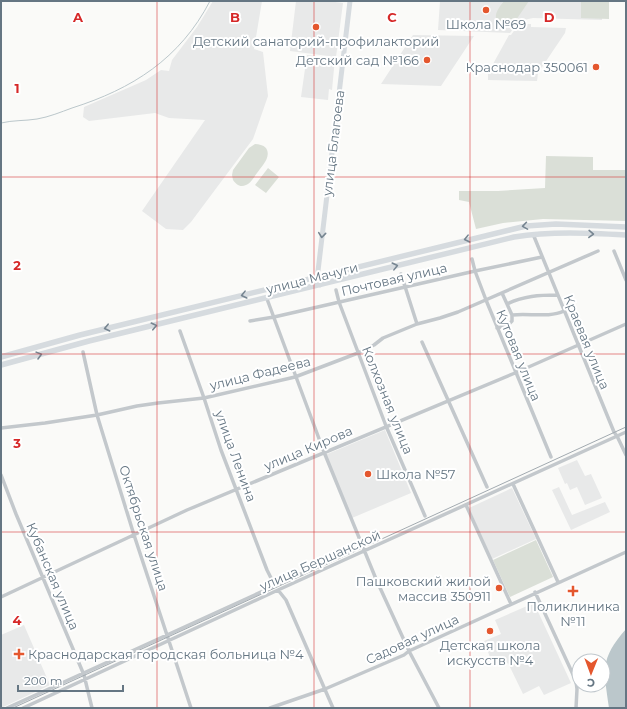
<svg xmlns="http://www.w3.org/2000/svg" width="627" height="709" font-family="Montserrat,sans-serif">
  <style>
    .built { fill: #e8e9e9 }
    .green { fill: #dadfd7 }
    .water { fill: #bbc7cb }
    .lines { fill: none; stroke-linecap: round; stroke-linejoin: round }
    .stream { stroke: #bbc7cb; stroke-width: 1 }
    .street { stroke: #c3c8cc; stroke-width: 3.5 }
    .secondary { stroke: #d6dbdf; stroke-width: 5 }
    .primary { stroke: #d6dbdf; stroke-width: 5.5 }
    .tram { stroke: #a2aab0; stroke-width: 1 }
    .oneway { stroke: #768591 }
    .grid { fill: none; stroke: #d62828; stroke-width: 1; stroke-opacity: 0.55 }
    .poi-dot { fill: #e4572e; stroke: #fff; stroke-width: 1.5 }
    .labels { text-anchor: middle; stroke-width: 4; stroke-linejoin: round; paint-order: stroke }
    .poi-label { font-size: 13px; fill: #657683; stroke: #fff }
    .street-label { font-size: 13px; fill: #657683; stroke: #fff }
    .grid-label { font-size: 13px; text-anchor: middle; font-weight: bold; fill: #d62828; stroke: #fff; stroke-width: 4; stroke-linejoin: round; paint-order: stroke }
  </style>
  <rect width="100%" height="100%" fill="#fafaf8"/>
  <!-- built -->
  <path class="built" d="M213,1H262L254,49L263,52L268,96L253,139L191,222L183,230L166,229L142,211L205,120L169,118L155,113L89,121L83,117L84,107L146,80L161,70L169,71L172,60L197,27Z
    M296,1H328L343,3L336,57L290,51Z
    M440,1H602V20L533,18L519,21L510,33L438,30Z
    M519,24H531V27L566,28L565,33L538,73L537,81L488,80V73L509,35H511Z
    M413,35L474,36L441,86L381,84Z
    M307,55L335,58L332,90L329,89L328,100L301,97Z
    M385,430L411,493L352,518L325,455Z
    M577,460L585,476L591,474L602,498L585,505L577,487L570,490L567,483L565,484L558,468Z
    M559,487L572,515L605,502L610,512L571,530L552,490Z
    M512,488L536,539L492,559L469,508Z
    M534,603L571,683L544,695L539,686L523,694L508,663L504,665L500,657L491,660L484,641L501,634L495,620Z
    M24,625L50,685L1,708V635Z"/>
  <!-- green -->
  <path class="green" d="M504,1H529L514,23L506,25C489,21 497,10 504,1Z
    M581,1H609V19L581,18Z
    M255,144C259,144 263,145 266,148C272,157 261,167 257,173C254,177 251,183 246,185C240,188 236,184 233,180L232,175L233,170L249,148Z
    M546,156L593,157V170H626V221L543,219L503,223L476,229L469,202L459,200V191H498L545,188Z
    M268,168L279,177L266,193L255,185Z
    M536,540L553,577L510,597L493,560Z"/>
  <!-- water -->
  <path class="water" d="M626,629V708H609C604,670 599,660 626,629Z"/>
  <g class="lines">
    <!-- stream -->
    <path class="stream" d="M1,123C13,120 25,121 37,119C49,117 61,112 72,108C132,89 180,59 210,1"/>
    <!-- street -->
    <path class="street" d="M533,234L614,432L617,436L626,455
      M614,251L626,280
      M472,259L475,271L486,300L551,457
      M401,274L417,324
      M336,290L339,302L386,426L425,516
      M502,293L512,315C529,313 549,318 564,311
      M267,299L324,452L376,579L409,651L439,708
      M507,304C523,296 540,295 557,295
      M250,321L274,317L475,271L542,257
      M497,328L509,324L512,321V315
      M180,331L204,398L221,450L267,570L275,586
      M422,342L487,487
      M83,352L97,415L134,535L191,708
      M1,428L45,423L97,415L137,406L158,403L204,398L295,377L358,353L374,345L383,338L417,324L440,318L458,312L598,251
      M1,475L16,514L84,675L92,708
      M513,484L558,582
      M466,505L511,604
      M278,590L286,600L333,708
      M535,592L576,681L577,689L576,708
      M1,597L187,510L515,373L626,324
      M7,708L362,546
      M23,708L278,590L626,432
      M270,708L325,689L404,655L409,651L626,552"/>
    <!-- secondary -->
    <path class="secondary" d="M320,285L318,271L350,1"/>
    <!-- primary -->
    <path class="primary" d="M1,357L80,335L526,226L556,224L626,227
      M1,365L89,341L514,237C551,231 589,233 626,235"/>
    <!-- tram -->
    <path class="tram" d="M13,708L626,427"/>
  </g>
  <!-- one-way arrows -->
  <defs><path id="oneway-chevron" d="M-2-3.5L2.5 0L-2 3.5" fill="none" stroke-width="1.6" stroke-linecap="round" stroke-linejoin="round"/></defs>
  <g class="oneway">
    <use href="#oneway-chevron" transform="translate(525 226) rotate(171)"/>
    <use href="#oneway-chevron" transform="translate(591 234) rotate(2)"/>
    <use href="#oneway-chevron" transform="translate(322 235) rotate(96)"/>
    <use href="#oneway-chevron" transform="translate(467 239) rotate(166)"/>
    <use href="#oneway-chevron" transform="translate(395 266) rotate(-14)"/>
    <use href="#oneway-chevron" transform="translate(244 295) rotate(166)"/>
    <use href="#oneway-chevron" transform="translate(154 326) rotate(-13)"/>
    <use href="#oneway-chevron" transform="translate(107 328) rotate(167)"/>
    <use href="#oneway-chevron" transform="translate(39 355) rotate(-15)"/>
  </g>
  <!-- grid -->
  <path class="grid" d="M157,1V708M314,1V708M470,1V708M1,177H626M1,354H626M1,532H626"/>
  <!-- markers -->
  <g class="poi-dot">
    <circle cx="486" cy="10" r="4"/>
    <circle cx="316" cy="27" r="4"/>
    <circle cx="427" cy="60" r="4"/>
    <circle cx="596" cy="67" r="4"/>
    <circle cx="368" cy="474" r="4"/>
    <circle cx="499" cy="588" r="4"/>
    <path d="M571 585h4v4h4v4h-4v4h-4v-4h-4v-4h4z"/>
    <circle cx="490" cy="631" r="4"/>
    <path d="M17 648h4v4h4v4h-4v4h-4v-4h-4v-4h4z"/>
  </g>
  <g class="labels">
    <!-- poi labels -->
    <g class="poi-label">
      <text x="486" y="29">Школа №69</text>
      <text x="316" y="46">Детский санаторий-профилакторий</text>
      <text x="419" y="65" text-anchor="end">Детский сад №166</text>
      <text x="588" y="72" text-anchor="end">Краснодар 350061</text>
      <text x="376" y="479" text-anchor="start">Школа №57</text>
      <text x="491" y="586" text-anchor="end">Пашковский жилой<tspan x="491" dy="15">массив 350911</tspan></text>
      <text x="573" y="611">Поликлиника<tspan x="573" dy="15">№11</tspan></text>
      <text x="490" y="650">Детская школа<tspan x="490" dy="15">искусств №4</tspan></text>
      <text x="28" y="659" text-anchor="start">Краснодарская городская больница №4</text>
    </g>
    <!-- street labels -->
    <g class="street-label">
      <text transform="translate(333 143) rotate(-83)" y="5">улица Благоева</text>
      <text transform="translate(312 278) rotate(-14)" y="5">улица Мачуги</text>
      <text transform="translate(394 279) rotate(-13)" y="5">Почтовая улица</text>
      <text transform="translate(587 342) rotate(68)" y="5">Краевая улица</text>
      <text transform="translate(519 355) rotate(68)" y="5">Кутовая улица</text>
      <text transform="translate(260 373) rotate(-14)" y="5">улица Фадеева</text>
      <text transform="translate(388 400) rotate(68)" y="5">Колхозная улица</text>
      <text transform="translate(308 448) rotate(-23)" y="5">улица Кирова</text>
      <text transform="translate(236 456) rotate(70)" y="5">улица Ленина</text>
      <text transform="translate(144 528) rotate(72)" y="5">Октябрьская улица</text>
      <text transform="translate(320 560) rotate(-24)" y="5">улица Бершанской</text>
      <text transform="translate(53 576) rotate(67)" y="5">Кубанская улица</text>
      <text transform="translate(412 639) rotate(-25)" y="5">Садовая улица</text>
    </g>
  </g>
  <g class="grid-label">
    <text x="78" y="22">A</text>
    <text x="235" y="22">B</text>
    <text x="392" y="22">C</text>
    <text x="549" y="22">D</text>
    <text x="17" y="93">1</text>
    <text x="17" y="270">2</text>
    <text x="17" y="448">3</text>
    <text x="17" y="625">4</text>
  </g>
  <!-- border -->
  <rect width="627" height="709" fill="none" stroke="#657683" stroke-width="4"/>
  <!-- north arrow -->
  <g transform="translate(591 673) rotate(181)"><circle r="19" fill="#ffffff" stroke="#c1c8cd"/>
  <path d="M0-3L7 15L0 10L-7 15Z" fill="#e4572e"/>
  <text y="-6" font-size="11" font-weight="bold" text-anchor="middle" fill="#657683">С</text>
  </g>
  <!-- scale -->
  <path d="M18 685v6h105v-6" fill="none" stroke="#657683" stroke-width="2"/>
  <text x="24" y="685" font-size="12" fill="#657683" stroke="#ffffff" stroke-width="3" paint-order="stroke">200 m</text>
</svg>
